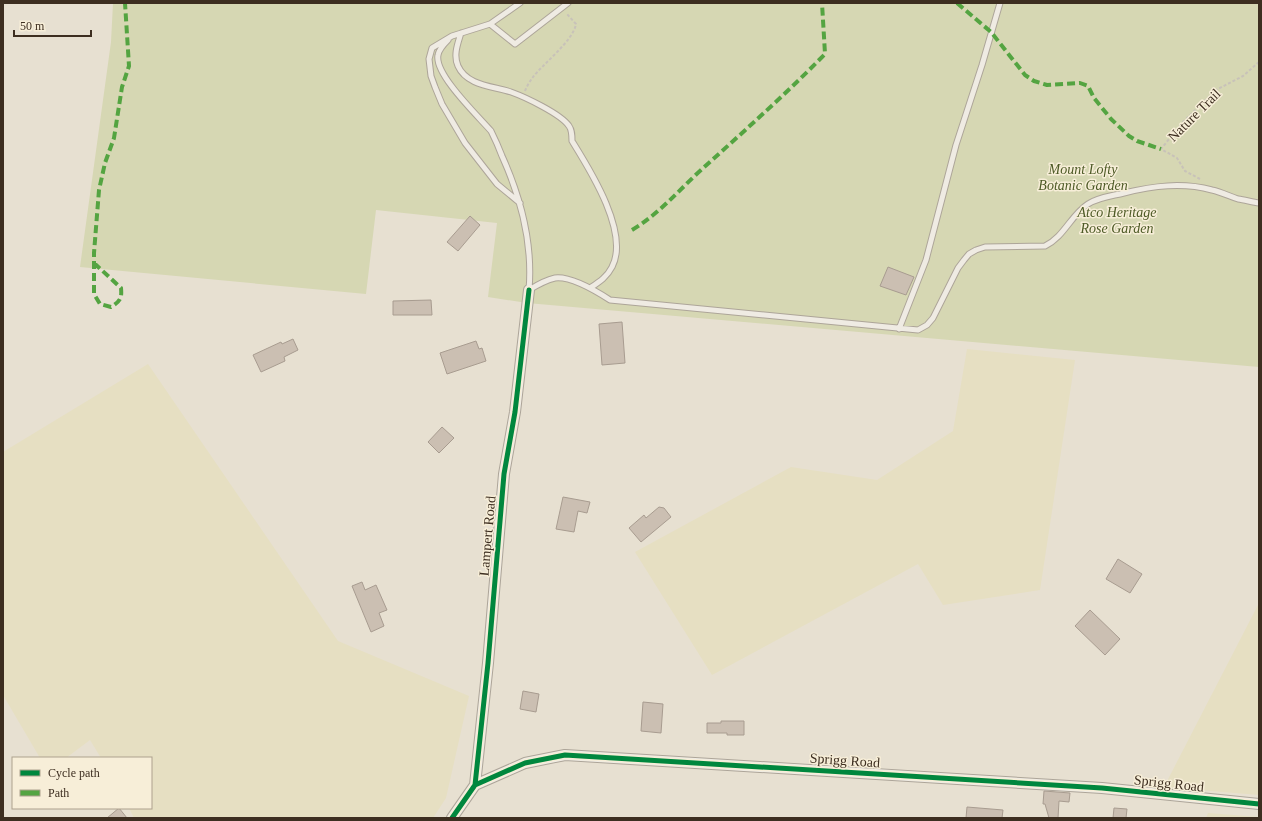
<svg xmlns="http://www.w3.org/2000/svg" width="1262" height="821" font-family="Georgia,serif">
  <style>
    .farmland { fill: #e6dfc2 }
    .green { fill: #d6d7b3 }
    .building { fill: #cbbfb2; stroke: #a89c90 }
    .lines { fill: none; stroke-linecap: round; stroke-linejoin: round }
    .service-casing { stroke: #ada599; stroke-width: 7 }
    .minor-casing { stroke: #ada599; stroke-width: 12 }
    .path { stroke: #c8c2b9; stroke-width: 2; stroke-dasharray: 3 2; stroke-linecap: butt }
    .service { stroke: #efebe3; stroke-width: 5 }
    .minor { stroke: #efebe3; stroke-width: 10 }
    .quiet { stroke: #54a441; stroke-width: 4; stroke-dasharray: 8 4; stroke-linecap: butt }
    .cycleway-casing { stroke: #f7eed8; stroke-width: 8 }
    .cycleway { stroke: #00873e; stroke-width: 5 }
    .labels { text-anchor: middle; stroke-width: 3; stroke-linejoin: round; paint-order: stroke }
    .street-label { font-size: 14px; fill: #3d2e20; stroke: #f7eed8 }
    .park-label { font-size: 14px; font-style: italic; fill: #4d5a26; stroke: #f7eed8 }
  </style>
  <rect width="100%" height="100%" fill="#e7e0d1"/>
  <!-- farmland -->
  <path class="farmland" d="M967,349L1075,360L1040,590L943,605L918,564L712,675L635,552L791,467L877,480L953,431Z
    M148,364L338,641L469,696L446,798L433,818H134L129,808H151V758H101L90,740L66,758H40L3,695V452Z
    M1259,603V795L1164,787Z
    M1208,813L1259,817V818H1206Z"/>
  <!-- green -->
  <path class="green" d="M113,3H1259V367L527,303L488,297L497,223L376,210L366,294L80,267L111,42Z"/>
  <!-- building -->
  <path class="building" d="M470,216L480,225L458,251L447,242Z
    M888,267L914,277L906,295L880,286Z
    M431,300L432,315H393V301Z
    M622,322L625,363L602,365L599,324Z
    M293,339L298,350L284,357L285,361L261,372L253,355L281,342L282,344Z
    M476,341L479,349L482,348L486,361L447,374L440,353Z
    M442,427L454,438L439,453L428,442Z
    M563,497L590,502L587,513L578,511L574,532L556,529Z
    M659,507L664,508L671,517L641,542L629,528L644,515L646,518Z
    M1118,559L1142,574L1130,593L1106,579Z
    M362,582L365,590L376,585L387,610L379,613L384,626L371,632L352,586Z
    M1090,610L1120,639L1105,655L1075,626Z
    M523,691L539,694L536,712L520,709Z
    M643,702L663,704L661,733L641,731Z
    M721,721H744V735H727V733H707V723H721Z
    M1044,791L1070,793L1069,802L1059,801L1058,818H1049L1045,804H1043Z
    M967,807L1003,810L1002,818H966Z
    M119,808L127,818H107Z
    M1114,808L1127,809L1126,818H1113Z"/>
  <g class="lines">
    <!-- service casing -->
    <g class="service-casing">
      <path id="service" d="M490,24L515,44L568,3
        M461,33C458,43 453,55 458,66C467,86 493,86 511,92C525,97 561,114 569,126C572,130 572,135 572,141C590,170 630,233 612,267C607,277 599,282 590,288
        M448,40C444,44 439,49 438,55C434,74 478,116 491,131C495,139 499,148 502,156C521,198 533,243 529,290
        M520,203L497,184L465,143L442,104L435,87L431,76L429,59L432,48L452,36L490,24L520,3
        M529,290C537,285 546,280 555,278C571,276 596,291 610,300L918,330L927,325L933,318L958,268L964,260L969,254L976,250L985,247L1045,246C1064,237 1071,215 1088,204C1099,197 1112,196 1124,193C1153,186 1182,182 1212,190C1221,192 1229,196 1238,199C1245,200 1252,202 1259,203
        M899,329L926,260L956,145L982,65L1000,3"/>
    </g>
    <!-- minor casing -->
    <g class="minor-casing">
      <path id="minor" d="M475,785L488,663L504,474L515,412L529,290
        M452,818L475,785L525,763L565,755L1102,788L1259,804"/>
    </g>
    <!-- path -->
    <path class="path" d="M525,91C527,86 530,81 533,77C544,63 573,41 576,24L566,13
      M1200,179L1185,171L1177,158L1161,149L1183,122L1216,90L1243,76L1259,62"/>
    <!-- service -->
    <use href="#service" class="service"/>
    <!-- minor -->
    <use href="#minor" class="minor"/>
    <!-- quiet -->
    <path class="quiet" d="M957,3L991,32L1025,75L1034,81L1047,85L1080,83L1088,86L1094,98L1111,119L1129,136L1137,141L1161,149
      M632,230C659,214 678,191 701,170C743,132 785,95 825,54L822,3
      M94,263L121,288C122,299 120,301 111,307L100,304L94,294V253L99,190L105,163L114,138L122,87L129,66L125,3"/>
    <!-- cycleway casing -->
    <g class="cycleway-casing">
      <path id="cycleway" d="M475,785L488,663L504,474L515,412L529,290
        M452,818L475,785L525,763L565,755L1102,788L1259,804"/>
    </g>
    <!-- cycleway -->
    <use href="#cycleway" class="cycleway"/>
  </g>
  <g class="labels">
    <!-- street labels -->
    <g class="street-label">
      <text transform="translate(1194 115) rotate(-45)" y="5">Nature Trail</text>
      <text transform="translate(487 536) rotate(-85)" y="5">Lampert Road</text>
      <text transform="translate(845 760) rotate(4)" y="5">Sprigg Road</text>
      <text transform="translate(1169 783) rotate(6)" y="5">Sprigg Road</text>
    </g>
    <!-- park labels -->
    <g class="park-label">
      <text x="1083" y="174">Mount Lofty<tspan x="1083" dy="16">Botanic Garden</tspan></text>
      <text x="1117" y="217">Atco Heritage<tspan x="1117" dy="16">Rose Garden</tspan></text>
    </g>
  </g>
  <!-- border -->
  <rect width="1262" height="821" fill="none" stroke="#3d2e20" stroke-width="8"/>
  <!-- legend -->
  <rect x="12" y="757" width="140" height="52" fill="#f7eed8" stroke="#ada18e"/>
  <rect x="20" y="770" width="20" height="6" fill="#00873e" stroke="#ada18e"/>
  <text x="48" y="777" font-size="12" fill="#3d2e20">Cycle path</text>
  <rect x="20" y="790" width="20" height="6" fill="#54a441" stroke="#ada18e"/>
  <text x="48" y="797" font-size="12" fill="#3d2e20">Path</text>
  <!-- scale -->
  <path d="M14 30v6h77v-6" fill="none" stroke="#3d2e20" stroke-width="2"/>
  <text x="20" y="30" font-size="12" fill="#3d2e20" stroke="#f7eed8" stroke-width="3" paint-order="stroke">50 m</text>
</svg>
